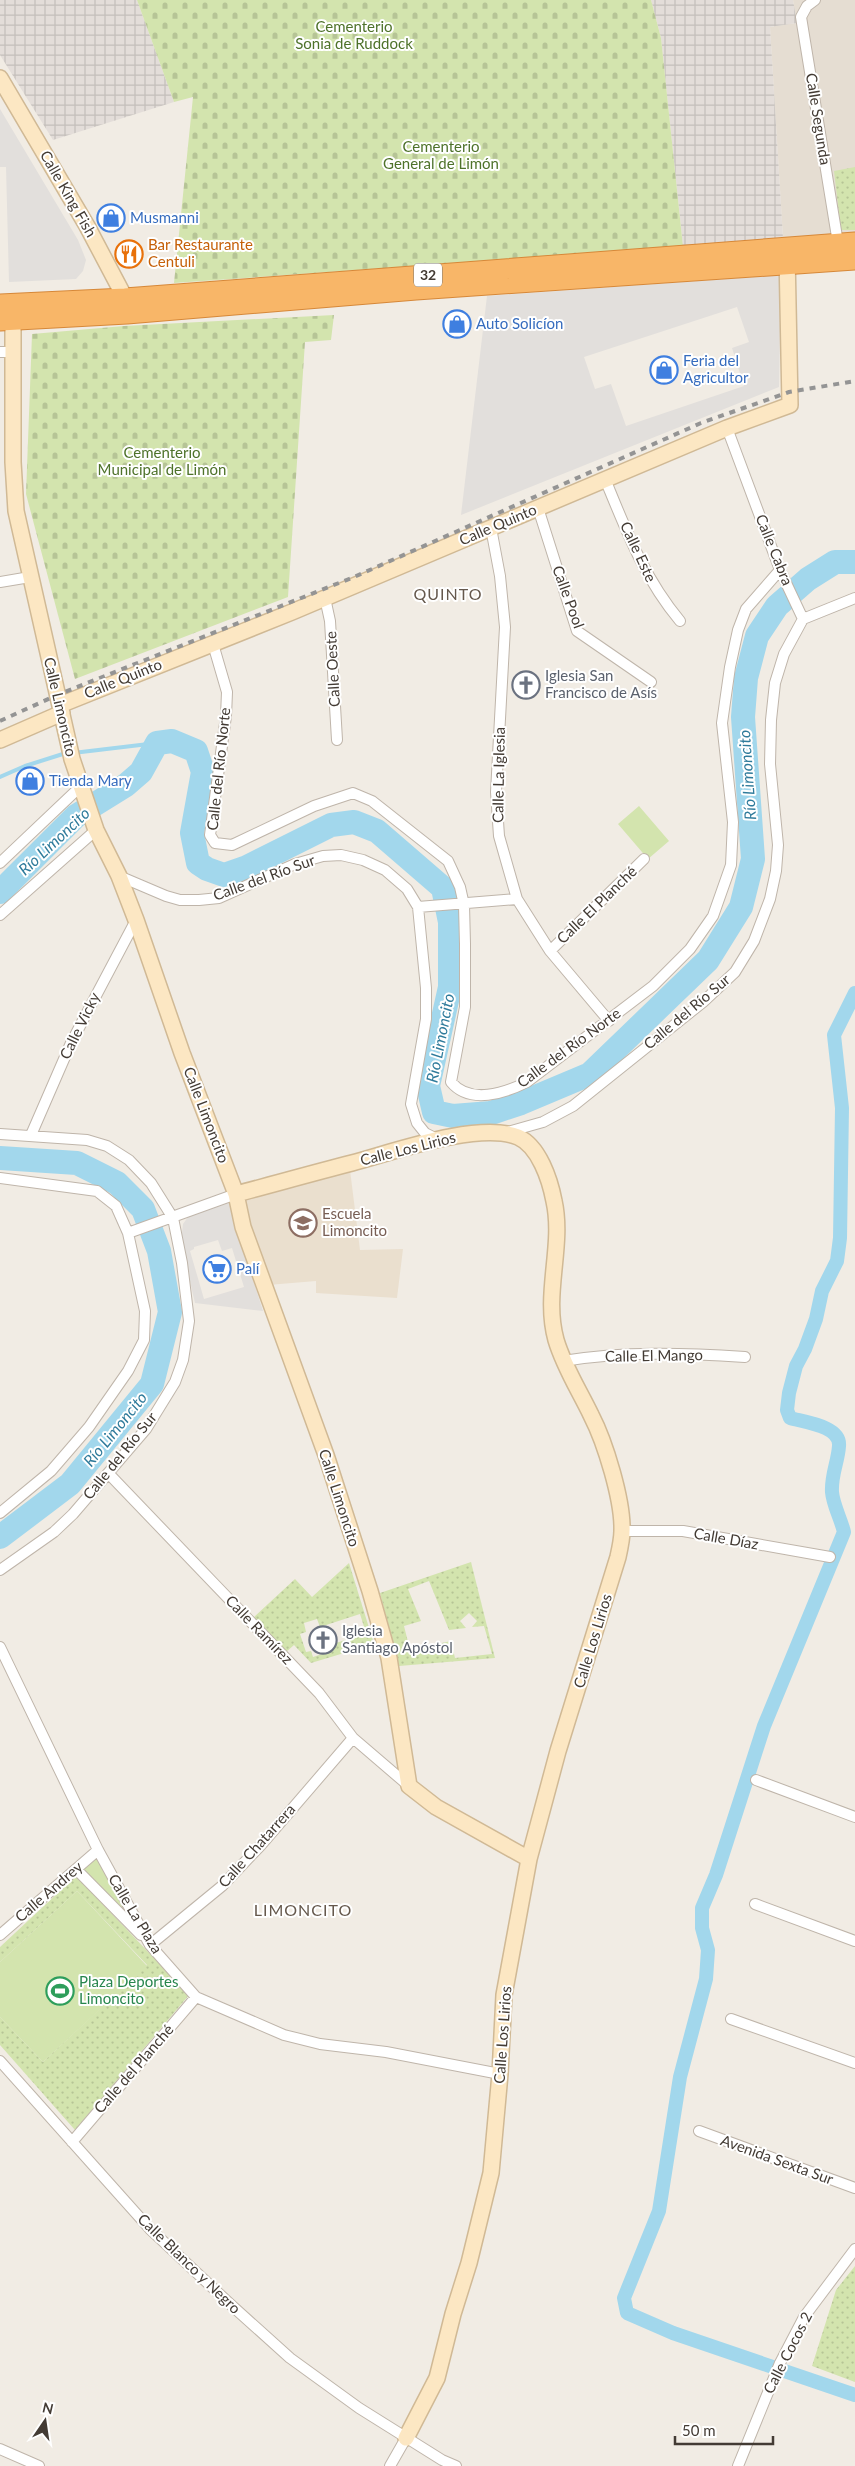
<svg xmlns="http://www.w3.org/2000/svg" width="855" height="2466" font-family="Lato,sans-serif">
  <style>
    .residential { fill: #e5ddd2 }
    .industrial { fill: url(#industrial-grid) }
    .education { fill: #eadfce }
    .grass { fill: #d3e4ae }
    .cemetery { fill: url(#cemetery-stones) }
    .park { fill: url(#park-dots); fill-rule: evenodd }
    .parking { fill: #e2dfdc; fill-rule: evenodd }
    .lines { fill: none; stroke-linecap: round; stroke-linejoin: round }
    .stream { stroke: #a2d7ec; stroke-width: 4 }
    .canal { stroke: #a2d7ec; stroke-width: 14 }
    .river { stroke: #a2d7ec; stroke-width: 24 }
    .street-casing { stroke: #bfb5aa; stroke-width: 12 }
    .secondary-casing { stroke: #d0b995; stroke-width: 18 }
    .highway-casing { stroke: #d68839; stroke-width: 21 }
    .street { stroke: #fff; stroke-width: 10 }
    .secondary { stroke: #fce7c3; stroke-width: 15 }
    .highway { stroke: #f8b668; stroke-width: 19 }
    .rail { stroke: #949494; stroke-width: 4; stroke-dasharray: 6 6; stroke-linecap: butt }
    .labels { text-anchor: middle; stroke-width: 4; stroke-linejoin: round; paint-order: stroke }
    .shield { fill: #fff; stroke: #7b7671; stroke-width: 1 }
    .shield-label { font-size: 14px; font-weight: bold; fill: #433b34 }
    .park-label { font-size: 15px; fill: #4e722a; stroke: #fff }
    .street-label { font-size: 15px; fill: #433b34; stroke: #fff }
    .shop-label { font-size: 15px; fill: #366cbe; stroke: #fff; text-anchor: start }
    .food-label { font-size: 15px; fill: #c56008; stroke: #fff; text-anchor: start }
    .worship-label { font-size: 15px; fill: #5b616d; stroke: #fff; text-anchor: start }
    .education-label { font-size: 15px; fill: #785e54; stroke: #fff; text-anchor: start }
    .leisure-label { font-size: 15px; fill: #27864d; stroke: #fff; text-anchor: start }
    .neighbourhood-label { font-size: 16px; letter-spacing: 1px; fill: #65584c; stroke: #fff }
    .water-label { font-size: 16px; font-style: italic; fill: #2f7b9b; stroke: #fff }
  </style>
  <defs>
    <pattern id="industrial-grid" width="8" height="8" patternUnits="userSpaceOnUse" patternTransform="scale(1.25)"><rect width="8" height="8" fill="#e3ddd9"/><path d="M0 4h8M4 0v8" fill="none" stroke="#c4bfbb"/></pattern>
    <pattern id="cemetery-stones" width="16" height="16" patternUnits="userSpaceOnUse" patternTransform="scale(1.25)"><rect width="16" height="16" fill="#d3e4ae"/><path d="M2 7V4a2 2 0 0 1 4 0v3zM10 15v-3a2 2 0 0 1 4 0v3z" fill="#b6c496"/></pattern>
    <pattern id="park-dots" width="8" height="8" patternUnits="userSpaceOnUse" patternTransform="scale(1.25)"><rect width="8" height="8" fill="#d3e4ae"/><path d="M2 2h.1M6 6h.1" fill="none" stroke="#b6c496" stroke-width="1.8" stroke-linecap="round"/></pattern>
  </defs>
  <rect width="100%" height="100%" fill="#f1ece4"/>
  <!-- residential -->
  <path class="residential" d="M793,0H855V233L783,238L770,27L797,23Z"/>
  <!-- industrial -->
  <path class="industrial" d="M0,0H137L174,102L53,140L0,55Z
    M651,0H793L797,23L770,27L783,238L683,247L661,38Z"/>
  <!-- education -->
  <path class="education" d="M350,1170L360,1250L403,1249L397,1298L316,1293V1281L268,1285L243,1198Z"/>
  <!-- grass -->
  <path class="grass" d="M639,806L669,841L648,859L618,824Z
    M97,1857L137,1925L83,1870Z
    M77,1891L147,1966L43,2062L0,2017V1962Z"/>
  <!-- cemetery -->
  <path class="cemetery" d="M137,0H651L661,38L683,247L174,283L193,97L174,102Z
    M334,315L331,340L305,342L288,597L75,679L26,494L32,334L124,326Z"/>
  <!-- park -->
  <path class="park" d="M855,167V230H841L834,171Z
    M471,1562L495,1658L399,1666L380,1593ZM429,1581L449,1630L466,1628L460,1621L469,1613L477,1621L472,1627L484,1626L492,1654L455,1658L451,1641L410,1650L404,1626L421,1621L408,1589Z
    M349,1563L374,1644L311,1663L294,1645L285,1653L253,1618L295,1579L312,1597ZM360,1614L366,1633L327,1646L328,1652L313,1657L311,1651L306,1652L300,1634L306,1632L304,1623L317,1619L320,1627Z
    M76,1876L189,1995L75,2130L0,2045V2017L43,2062L147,1965L77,1891L0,1962V1947Z
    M855,2266V2382L812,2366L836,2290Z"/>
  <!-- parking -->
  <path class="parking" d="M0,109L78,240L86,260L83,271L76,279L9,282L6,167H0Z
    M781,275L779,387L461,515L487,296ZM737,307L749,342L732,348L744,386L626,426L611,384L595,389L584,357Z
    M229,1203L263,1311L195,1303L181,1242L183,1224L188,1217ZM218,1240L222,1251L232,1248L244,1287L204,1299L190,1251L194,1249V1247Z"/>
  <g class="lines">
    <!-- stream -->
    <path class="stream" d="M73,753L157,743
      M0,777L25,766L66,753"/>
    <!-- canal -->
    <path class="canal" d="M855,993L834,1035L842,1108L840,1238L837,1261L822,1291L816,1319L805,1349L796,1366L789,1393L787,1410L790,1418C804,1422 841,1426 839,1446C838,1462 831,1475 832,1492C833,1505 841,1519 844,1532L764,1726L716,1875L702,1908V1928L708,1950L706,1979L680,2077L659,2211L624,2298L627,2313L673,2333L855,2395"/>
    <!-- river -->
    <path class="river" d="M0,892L76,816L126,785L141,772L157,743L172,741L196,751L203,772L192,833L198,863L207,869L224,875L247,867L331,825L354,822L377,831L443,888L450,922V987L428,1086L434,1112L453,1116L491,1113L521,1103L590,1074L708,960L741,907L753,859L743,717L746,678L757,636L777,606L808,579L835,562H855
      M0,1158L77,1163L117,1183L143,1209L159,1251L170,1312L152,1384L70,1484L0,1537"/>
    <!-- street casing -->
    <g class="street-casing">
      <path id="street" d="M815,0L807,6L801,17L838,243
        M0,352H14
        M727,428L780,570L803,619
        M605,479C626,530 644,578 680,621
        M538,508L577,631L651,682
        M491,528L500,576L505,627L496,792L499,836L517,899L550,951L609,1021
        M0,582L30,577
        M325,598L330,621L337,740
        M803,619L855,598
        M213,644L227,692L226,716L210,835L215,843L232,845L314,806L353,793L372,801L448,861L460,887L464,905L465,944V1007L451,1082C470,1105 505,1093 527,1082L653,986L690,949L713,916L731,865L733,822L722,723L730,667L738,630L746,609L780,570
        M0,863L81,786
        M119,876L166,896L180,900H199L219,898L295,864L323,856L341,855L363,860L385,870L407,889L418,907L426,988V1019L411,1104L417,1123L425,1133L437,1139
        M418,907L517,899
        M0,915L96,830
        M550,951L644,859
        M504,1133L543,1122L573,1106L703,1002L735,972L754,941L770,899L776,871L778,845L770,764L771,720L775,683L784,654L803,619
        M0,1134L87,1140L107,1146L129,1160L151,1183L173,1218L182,1263L189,1321L183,1360L175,1382L146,1429L73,1514L54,1532L0,1570
        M31,1135L71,1043L136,920
        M0,1178L97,1191L116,1206L128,1233L145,1311L144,1340L128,1371L89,1427L51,1471L0,1513
        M128,1233L236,1194
        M563,1361C624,1351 684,1353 745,1357
        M108,1473L319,1693L353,1738L409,1786
        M622,1531H683L830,1557
        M0,1647L98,1850L150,1945L196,1997L284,2035L320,2044L386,2052L500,2074
        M756,1780L855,1817
        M76,1869L141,1935
        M755,1904L855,1941
        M0,1935L98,1850
        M150,1945L222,1886L261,1845L353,1738
        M731,2019L855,2063
        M0,2061L150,2229L230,2304L290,2358L359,2408L442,2460L456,2466
        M699,2131L855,2188
        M72,2142L196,1997
        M0,2449L39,2466
        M390,2466L406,2438
        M738,2466L780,2363L804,2317L855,2249"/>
    </g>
    <!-- secondary casing -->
    <g class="secondary-casing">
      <path id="secondary" d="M0,78L87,226L125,298L126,307
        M13,310V462L16,511L72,759L96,830L119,876L136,920L182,1053L236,1194L243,1227L326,1455L370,1591L389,1658L409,1786L436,1807L529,1859
        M60,705L292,612L727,428L790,405L787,254
        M0,740L62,713
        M236,1194C274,1184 313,1173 352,1163C393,1152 479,1121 518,1137C539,1146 550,1180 554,1201C564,1246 543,1294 556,1340C564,1367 579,1390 591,1415C605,1442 623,1500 622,1531C622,1539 620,1548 618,1557L558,1751L529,1859L504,1995L500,2074L491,2173L469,2263L453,2314L437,2378L406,2438"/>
    </g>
    <!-- highway casing -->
    <g class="highway-casing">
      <path id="highway" d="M0,304L125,298L855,242
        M0,321L127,314L416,290L855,260"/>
    </g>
    <!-- street -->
    <use href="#street" class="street"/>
    <!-- secondary -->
    <use href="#secondary" class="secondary"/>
    <!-- highway -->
    <use href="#highway" class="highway"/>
    <!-- rail -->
    <path class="rail" d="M0,721L57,695L354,577L701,423L789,392L855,381"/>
  </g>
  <!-- icons -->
  <defs>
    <g id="shop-ring" transform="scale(1.4375)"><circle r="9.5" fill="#fff" stroke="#3f7fe0" stroke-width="1.5"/><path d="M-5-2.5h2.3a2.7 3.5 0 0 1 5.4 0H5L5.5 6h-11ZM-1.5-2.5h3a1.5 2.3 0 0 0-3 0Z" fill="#3f7fe0"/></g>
    <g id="restaurant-ring" transform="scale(1.4375)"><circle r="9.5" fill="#fff" stroke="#e8710a" stroke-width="1.5"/><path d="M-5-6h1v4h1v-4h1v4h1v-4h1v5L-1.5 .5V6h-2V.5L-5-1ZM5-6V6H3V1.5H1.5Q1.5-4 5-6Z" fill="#e8710a"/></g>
    <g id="church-ring" transform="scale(1.4375)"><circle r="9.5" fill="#fff" stroke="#6b7280" stroke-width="1.5"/><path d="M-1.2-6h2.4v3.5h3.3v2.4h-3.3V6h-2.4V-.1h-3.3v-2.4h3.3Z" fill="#6b7280"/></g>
    <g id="school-ring" transform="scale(1.4375)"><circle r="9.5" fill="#fff" stroke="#8d6e63" stroke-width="1.5"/><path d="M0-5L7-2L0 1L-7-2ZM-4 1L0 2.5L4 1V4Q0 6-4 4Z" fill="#8d6e63"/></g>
    <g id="supermarket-ring" transform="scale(1.4375)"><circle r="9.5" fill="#fff" stroke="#3f7fe0" stroke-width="1.5"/><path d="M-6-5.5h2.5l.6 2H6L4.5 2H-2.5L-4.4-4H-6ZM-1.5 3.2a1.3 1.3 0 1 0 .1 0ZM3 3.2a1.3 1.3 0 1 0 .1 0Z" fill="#3f7fe0"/></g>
    <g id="stadium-ring" transform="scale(1.4375)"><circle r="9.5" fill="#fff" stroke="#2e9e5b" stroke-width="1.5"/><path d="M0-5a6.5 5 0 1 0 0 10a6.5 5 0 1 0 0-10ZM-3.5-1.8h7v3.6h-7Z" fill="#2e9e5b"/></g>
  </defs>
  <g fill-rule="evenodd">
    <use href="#shop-ring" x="111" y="218"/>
    <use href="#restaurant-ring" x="129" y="254"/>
    <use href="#shop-ring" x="457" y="324"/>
    <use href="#shop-ring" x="664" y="370"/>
    <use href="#church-ring" x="526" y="685"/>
    <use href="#shop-ring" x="30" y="781"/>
    <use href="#school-ring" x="303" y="1223"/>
    <use href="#supermarket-ring" x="217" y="1269"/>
    <use href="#church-ring" x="323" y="1640"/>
    <use href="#stadium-ring" x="60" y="1991"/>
  </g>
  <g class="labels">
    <!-- shield labels -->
    <rect class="shield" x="414" y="263.5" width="28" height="23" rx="4"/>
    <g class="shield-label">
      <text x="428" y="280">32</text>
    </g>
    <!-- park labels -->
    <g class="park-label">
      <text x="354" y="32">Cementerio<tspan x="354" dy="17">Sonia de Ruddock</tspan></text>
      <text x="441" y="152">Cementerio<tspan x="441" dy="17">General de Limón</tspan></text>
      <text x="162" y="458">Cementerio<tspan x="162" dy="17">Municipal de Limón</tspan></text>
    </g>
    <!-- street labels -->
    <g class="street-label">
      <text transform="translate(818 119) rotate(81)" y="5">Calle Segunda</text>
      <text transform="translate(68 194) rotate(60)" y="5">Calle King Fish</text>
      <text transform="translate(498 525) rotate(-23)" y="5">Calle Quinto</text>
      <text transform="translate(774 550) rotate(68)" y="5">Calle Cabra</text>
      <text transform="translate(638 552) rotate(65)" y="5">Calle Este</text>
      <text transform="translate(568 597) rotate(70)" y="5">Calle Pool</text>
      <text transform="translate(333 669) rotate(-93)" y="5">Calle Oeste</text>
      <text transform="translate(123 679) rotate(-22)" y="5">Calle Quinto</text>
      <text transform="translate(60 707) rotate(77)" y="5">Calle Limoncito</text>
      <text transform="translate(219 769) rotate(-84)" y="5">Calle del Río Norte</text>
      <text transform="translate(499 775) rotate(-89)" y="5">Calle La Iglesia</text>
      <text transform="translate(264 878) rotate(-20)" y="5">Calle del Río Sur</text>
      <text transform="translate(597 905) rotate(-44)" y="5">Calle El Planché</text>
      <text transform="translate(687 1012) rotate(-40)" y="5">Calle del Río Sur</text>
      <text transform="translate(80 1026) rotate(-64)" y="5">Calle Vicky</text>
      <text transform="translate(569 1048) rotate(-36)" y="5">Calle del Río Norte</text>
      <text transform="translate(206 1115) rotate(69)" y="5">Calle Limoncito</text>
      <text transform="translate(408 1149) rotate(-14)" y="5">Calle Los Lirios</text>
      <text transform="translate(654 1356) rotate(-1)" y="5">Calle El Mango</text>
      <text transform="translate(120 1456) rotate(-51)" y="5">Calle del Río Sur</text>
      <text transform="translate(339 1498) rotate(72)" y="5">Calle Limoncito</text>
      <text transform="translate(726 1539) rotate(10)" y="5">Calle Díaz</text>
      <text transform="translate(259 1630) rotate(46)" y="5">Calle Ramírez</text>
      <text transform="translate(593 1641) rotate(-73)" y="5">Calle Los Lirios</text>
      <text transform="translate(257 1846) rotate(-48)" y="5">Calle Chatarrera</text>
      <text transform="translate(49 1892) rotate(-41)" y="5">Calle Andrey</text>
      <text transform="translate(135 1914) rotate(59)" y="5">Calle La Plaza</text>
      <text transform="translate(503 2035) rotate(-86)" y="5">Calle Los Lirios</text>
      <text transform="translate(134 2069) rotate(-49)" y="5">Calle del Planché</text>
      <text transform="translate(777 2160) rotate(20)" y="5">Avenida Sexta Sur</text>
      <text transform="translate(189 2264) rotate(44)" y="5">Calle Blanco y Negro</text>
      <text transform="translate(788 2353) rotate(-63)" y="5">Calle Cocos 2</text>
    </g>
    <!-- shop labels -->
    <g class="shop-label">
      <text x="130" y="223">Musmanni</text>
      <text x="476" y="329">Auto Solicíon</text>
      <text x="683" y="366">Feria del<tspan x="683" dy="17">Agricultor</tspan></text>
      <text x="49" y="786">Tienda Mary</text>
      <text x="236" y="1274">Palí</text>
    </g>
    <!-- food labels -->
    <g class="food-label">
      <text x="148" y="250">Bar Restaurante<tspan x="148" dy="17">Centuli</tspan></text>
    </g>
    <!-- worship labels -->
    <g class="worship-label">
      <text x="545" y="681">Iglesia San<tspan x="545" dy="17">Francisco de Asís</tspan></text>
      <text x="342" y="1636">Iglesia<tspan x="342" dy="17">Santiago Apóstol</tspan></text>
    </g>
    <!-- education labels -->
    <g class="education-label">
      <text x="322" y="1219">Escuela<tspan x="322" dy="17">Limoncito</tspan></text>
    </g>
    <!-- leisure labels -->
    <g class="leisure-label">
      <text x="79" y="1987">Plaza Deportes<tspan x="79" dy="17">Limoncito</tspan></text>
    </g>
    <!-- neighbourhood labels -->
    <g class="neighbourhood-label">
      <text x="448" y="600">QUINTO</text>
      <text x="303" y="1916">LIMONCITO</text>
    </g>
    <!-- water labels -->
    <g class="water-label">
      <text transform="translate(747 775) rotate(-94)" y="6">Río Limoncito</text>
      <text transform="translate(54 841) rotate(-43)" y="6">Río Limoncito</text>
      <text transform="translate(440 1038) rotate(-79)" y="6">Río Limoncito</text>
      <text transform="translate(115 1429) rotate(-51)" y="6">Río Limoncito</text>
    </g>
  </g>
  <!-- north arrow -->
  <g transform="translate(45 2421) rotate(13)" stroke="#ffffff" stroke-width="4" paint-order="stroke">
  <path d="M0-4L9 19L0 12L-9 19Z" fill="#433b34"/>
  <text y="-8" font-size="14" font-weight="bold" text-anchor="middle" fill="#433b34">N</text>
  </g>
  <!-- scale -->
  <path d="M675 2436v8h98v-8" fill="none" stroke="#433b34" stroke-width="2.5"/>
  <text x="682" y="2436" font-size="15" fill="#433b34" stroke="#ffffff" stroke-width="4" paint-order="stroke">50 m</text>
</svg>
